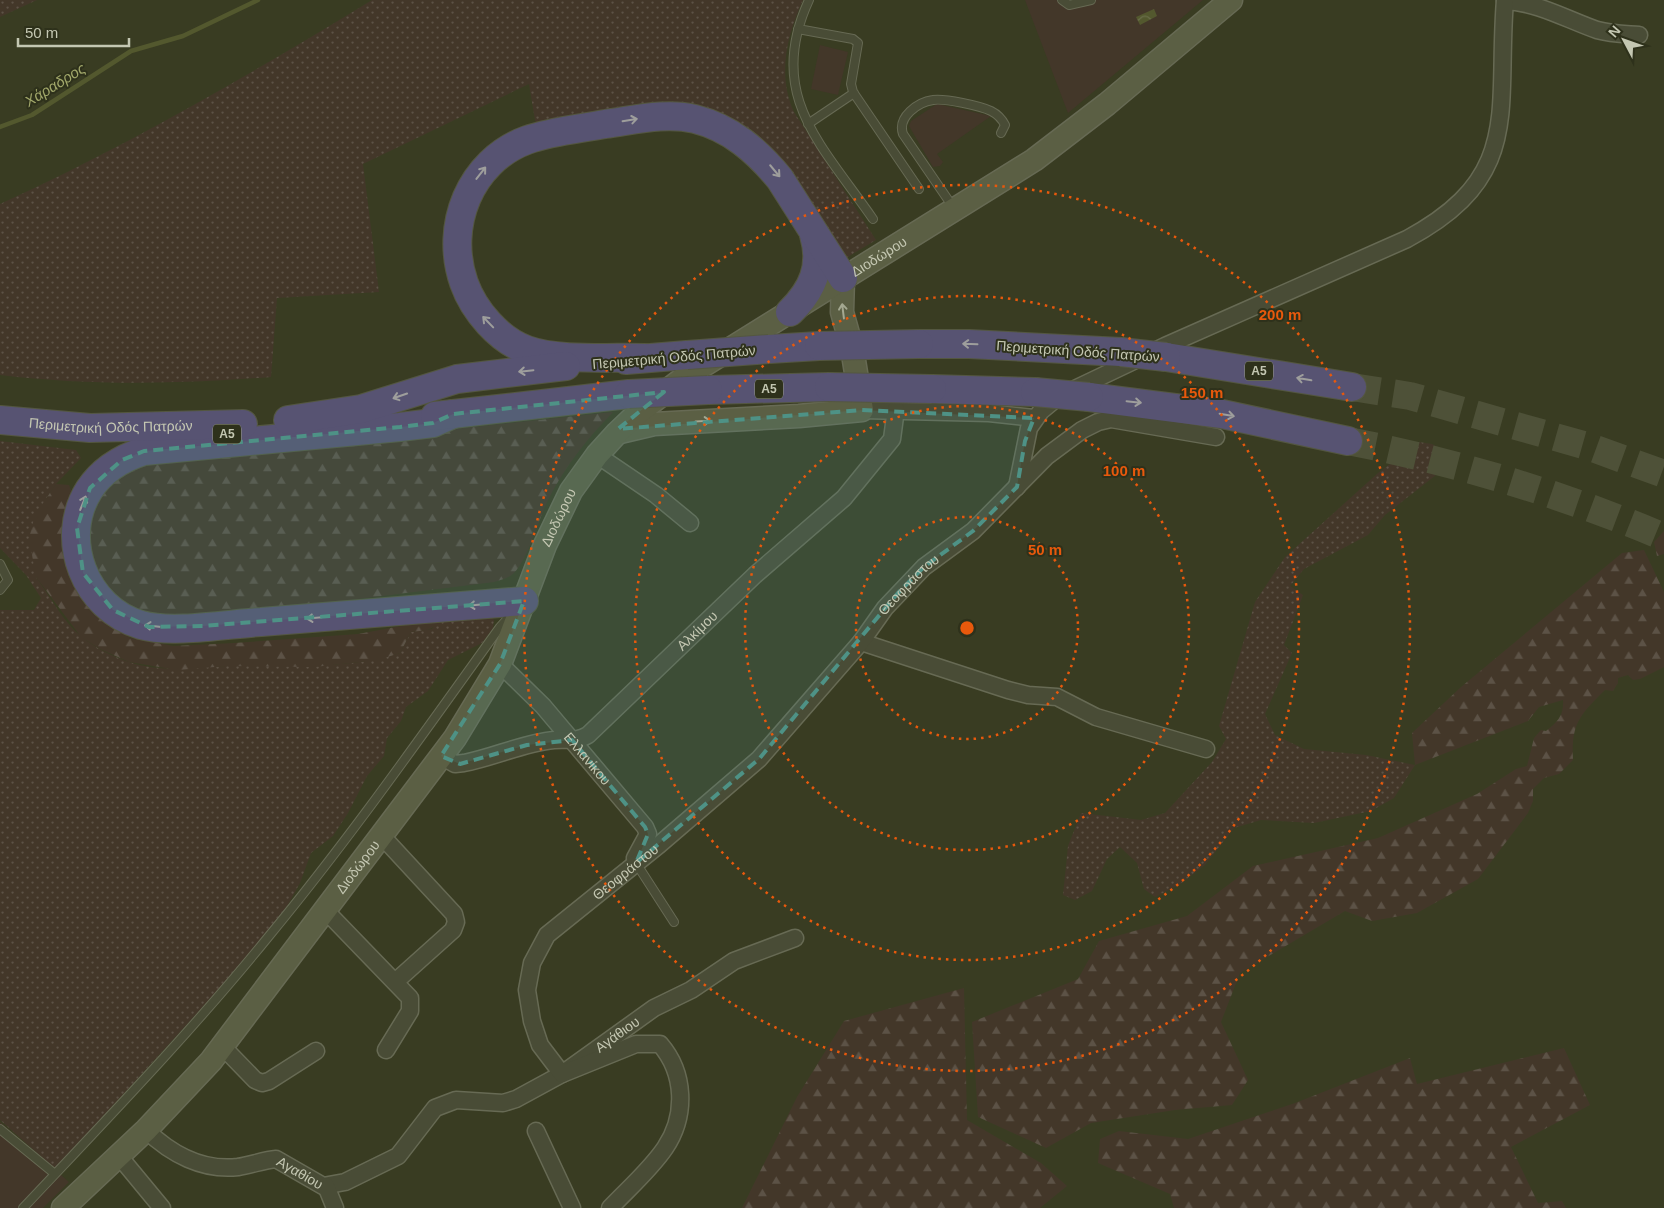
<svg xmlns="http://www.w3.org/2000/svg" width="1664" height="1208" font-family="Arial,sans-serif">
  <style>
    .grass { fill: url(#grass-dots) }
    .forest { fill: url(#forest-firs) }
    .park { fill: #433729 }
    .water { fill: url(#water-waves) }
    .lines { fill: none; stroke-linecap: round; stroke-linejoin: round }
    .stream { stroke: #53582e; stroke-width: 4.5 }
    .highway-tunnel { stroke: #4e5138; stroke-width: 28; stroke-dasharray: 28 14; stroke-linecap: butt }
    .lane-casing { stroke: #676a54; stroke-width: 10 }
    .street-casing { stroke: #676a54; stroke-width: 19 }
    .secondary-casing { stroke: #676a54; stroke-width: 25 }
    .highway-casing { stroke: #545741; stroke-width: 30 }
    .lane { stroke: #494c36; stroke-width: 8 }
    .street { stroke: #494c36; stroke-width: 16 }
    .secondary { stroke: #5b5f44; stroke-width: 22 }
    .highway { stroke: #575372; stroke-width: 28 }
    .highway-bridge-casing { stroke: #545741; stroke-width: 30; stroke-linecap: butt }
    .highway-bridge { stroke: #575372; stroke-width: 28 }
    .oneway { stroke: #9e9e9c }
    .oneway2 { stroke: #a4a891 }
    .marked { fill: #4e9286; fill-opacity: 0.2; stroke: #4e9286; stroke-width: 4; stroke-dasharray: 10 6; stroke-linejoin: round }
    .ring { fill: none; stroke: #e8590c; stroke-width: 2.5; stroke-dasharray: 2.5 5 }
    .labels { text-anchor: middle; stroke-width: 4; stroke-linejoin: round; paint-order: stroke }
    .shield { fill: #2e311b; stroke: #979a85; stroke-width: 1 }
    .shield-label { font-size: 12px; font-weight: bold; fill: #c4c7b2 }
    .street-label { font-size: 14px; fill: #c4c7b2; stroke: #2e311b }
    .water-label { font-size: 15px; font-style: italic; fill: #a1a76a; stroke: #2e311b }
    .centre { fill: #e8590c; stroke: #2e311b; stroke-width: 2.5 }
    .ring-label { font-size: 15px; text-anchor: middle; font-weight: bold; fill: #e8590c; stroke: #2e311b; stroke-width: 4; stroke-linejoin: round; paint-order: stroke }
  </style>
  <defs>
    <pattern id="grass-dots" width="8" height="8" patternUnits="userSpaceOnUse" patternTransform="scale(1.25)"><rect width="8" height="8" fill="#433729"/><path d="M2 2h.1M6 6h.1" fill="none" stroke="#5c5246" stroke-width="1.8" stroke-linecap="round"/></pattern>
    <pattern id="forest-firs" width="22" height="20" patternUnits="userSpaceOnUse" patternTransform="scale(1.25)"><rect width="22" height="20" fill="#433729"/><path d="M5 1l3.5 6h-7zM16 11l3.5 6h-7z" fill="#5c5246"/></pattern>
    <pattern id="water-waves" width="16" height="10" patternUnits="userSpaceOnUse" patternTransform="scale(1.25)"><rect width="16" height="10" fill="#53582e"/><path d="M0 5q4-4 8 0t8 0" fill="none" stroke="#6a6e4a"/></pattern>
  </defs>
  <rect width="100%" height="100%" fill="#393c22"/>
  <!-- grass -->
  <path class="grass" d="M0,0H37L0,17Z
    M372,0H803C787,35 777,75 794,112L876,240L846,258L747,129L536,126L529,84L363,164L379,292L277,298L271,377C180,384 91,386 0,375V204C129,145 251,74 372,0Z
    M0,441L76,450L81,458L56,484L46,499L36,577C50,596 63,622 82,637C95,648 114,657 129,662C163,673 192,667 227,666C285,664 343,671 400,653L411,632L432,629L439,619L491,615L494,620L493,628L482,643L448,660L428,691L406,707L401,721L387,738L384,756L367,776L348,813L333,836L311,853L300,883L285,910L222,986L55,1169L0,1120V610H34L41,598L26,575L0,548Z
    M1419,442L1432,444L1452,454L1445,468L1385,515L1368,535L1304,569L1290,586L1303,595L1284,645L1292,653L1265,714L1275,735L1304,749L1366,755L1415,765L1394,798L1371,811L1314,823L1261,820L1234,828L1205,865L1179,885L1155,897L1144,889L1137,863L1120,847L1107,859L1092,891L1075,900L1063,895L1068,846L1081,813L1141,820L1165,813L1212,762L1226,739L1219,726L1255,602L1285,557L1378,473Z"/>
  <!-- forest -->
  <path class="forest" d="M613,412C587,439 565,466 548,500C539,518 528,559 514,573C509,578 501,580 494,582L221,616H143L101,585L86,531L101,489L138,463Z
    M56,484L69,485L72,493L68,566L75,586L84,602L100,618L131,638L173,646L234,643L358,634L439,619C435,632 422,630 411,632L400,653L378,660L314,667L227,666L177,670L129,662L100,649L81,637L36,577L29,538L35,515Z
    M1664,531V554L1657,556L1654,542Z
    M1644,550L1664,592V667L1640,679L1633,680L1628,675L1618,678V683L1613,691L1605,690C1580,715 1571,723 1573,760L1559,774L1544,778L1533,789V801L1528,813L1478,879L1417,913L1372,921L1345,911L1240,973L1221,1022L1248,1080L1232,1105L1175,1110L1091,1123L1046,1148L978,1117L972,1022L1078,979L1099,941L1187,916L1253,866L1378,838L1477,794L1516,769L1527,766L1534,738L1541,730L1546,731C1558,722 1564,715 1563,700L1539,707L1528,721L1415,765L1412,733L1461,687L1622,553Z
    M964,988L967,1120L1041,1163L1067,1186L1040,1208H742L797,1097L844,1021Z
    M1564,1048L1590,1105L1511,1147L1538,1203L1562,1201L1566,1208H1174L1170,1194L1098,1163L1100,1139L1119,1131L1188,1139L1295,1103L1410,1058L1417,1084Z"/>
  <!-- park -->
  <path class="park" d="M1025,0H1203L1068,113Z
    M820,45L848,52L838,95L811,89Z
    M937,104L991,116L937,154L943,162L940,166L933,167L909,126L911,121Z
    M0,1122L69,1182L43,1208H0Z"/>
  <!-- water -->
  <path class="water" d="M1154,9L1157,16L1140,25L1136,17Z"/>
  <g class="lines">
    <!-- stream -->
    <path class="stream" d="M0,127L32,115L131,51L183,36L258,0"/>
    <!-- highway-tunnel -->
    <path class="highway-tunnel" d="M1352,387L1410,396L1587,446L1664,474
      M1348,441C1456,462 1562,494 1664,537"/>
    <!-- lane casing -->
    <g class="lane-casing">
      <path id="lane" d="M809,0C765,95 822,145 873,219
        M1062,0L1069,5L1091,0
        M798,29L853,39L858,43L851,84L853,92L919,189
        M808,124L854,93
        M953,207L903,134C897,117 918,102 933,100C944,98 981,106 991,111C997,114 1002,119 1005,125L1001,133
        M0,564L8,580L0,590
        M636,863L674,922
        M0,1129L55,1174
        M23,1208C107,1119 192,1031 269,936C351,837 425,731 500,627L509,617"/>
    </g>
    <!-- street casing -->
    <g class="street-casing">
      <g id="street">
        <path d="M1505,1C1537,2 1568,20 1597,30C1611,34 1625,34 1639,35"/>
        <path d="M862,410L989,413L1034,418"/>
        <path d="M597,455L656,495L690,523"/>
        <path d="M1017,487L1029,428L1041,411L1058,397L1165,346L1407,239C1524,176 1496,111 1505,0"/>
        <path d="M861,642L1008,690L1028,695L1057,697L1096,717L1206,749"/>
        <path id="s1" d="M500,664L543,706L645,827L648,834L635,858"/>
        <path id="s2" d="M441,756L455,764L464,763C495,757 523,743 554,740C567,739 577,742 588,735L755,575L844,498L892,439L896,409"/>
        <path d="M380,834L454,914L456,922L453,930L395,982"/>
        <path d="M324,909L410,998V1011L386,1050"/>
        <path d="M223,1047L255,1080L262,1083L269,1081L316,1051"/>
        <path id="s3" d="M146,1130C171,1154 203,1171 238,1167C251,1165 264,1160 276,1159L323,1186L345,1182L398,1156L435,1108L456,1100L503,1103L516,1099L562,1074L654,1008L691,990L734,961L795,938"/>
        <path d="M536,1131L572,1208"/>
        <path d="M119,1156L162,1208"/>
        <path d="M326,1186L335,1208"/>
        <path id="s4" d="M610,1208C628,1189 650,1170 665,1148C687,1115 685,1073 660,1044H636L562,1074L540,1045L532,1021L527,990L532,963L547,935L660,844L759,759L861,642L885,608L924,567L973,531L1047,456L1082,430L1098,422L1111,419L1216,437"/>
      </g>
    </g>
    <!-- secondary casing -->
    <g class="secondary-casing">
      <g id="secondary">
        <path d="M620,432L654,424L799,416L862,410L852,348L842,312L843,278"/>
        <path id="s5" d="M63,1208L146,1130L211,1061L455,738L500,664L545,545L571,491L597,455L617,433L639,412L685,377L1034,160L1107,104L1231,0"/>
      </g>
    </g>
    <!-- highway casing -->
    <g class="highway-casing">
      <g id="highway">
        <path d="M790,312C813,290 823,266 814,235"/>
        <path d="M919,344H969L1121,352"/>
        <path d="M769,349L819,346"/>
        <path d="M1166,357L1352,387"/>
        <path d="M644,358C611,357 557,361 527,350C499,340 474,311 464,283C444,226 470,161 527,140C552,131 579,129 605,124C635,120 666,112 695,119C731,128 757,151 780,179L843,278"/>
        <path d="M626,360L687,355"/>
        <path d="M932,389L1035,392"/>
        <path d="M708,390L829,387"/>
        <path d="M1089,397L1222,414L1348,441"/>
        <path d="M453,414L433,423L400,427L144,451C122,458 102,470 89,490C58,539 85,609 141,625C172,634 228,624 261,622C349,615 437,608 524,601"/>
        <path d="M435,416L629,394"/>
        <path id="s6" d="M0,420L90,428L243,424"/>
        <path d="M288,420L361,409L457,379L566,366"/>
      </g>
    </g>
    <!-- lane -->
    <use href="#lane" class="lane"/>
    <!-- street -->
    <use href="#street" class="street"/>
    <!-- secondary -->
    <use href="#secondary" class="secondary"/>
    <!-- highway -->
    <use href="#highway" class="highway"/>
    <!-- highway-bridge casing -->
    <g class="highway-bridge-casing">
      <path id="highway-bridge" d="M819,346L919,344
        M1121,352L1166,357
        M687,355L769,349
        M829,387L932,389
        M1035,392L1089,397
        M629,394L708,390"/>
    </g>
    <!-- highway-bridge -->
    <use href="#highway-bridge" class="highway-bridge"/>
  </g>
  <!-- one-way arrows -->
  <defs><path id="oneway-shaft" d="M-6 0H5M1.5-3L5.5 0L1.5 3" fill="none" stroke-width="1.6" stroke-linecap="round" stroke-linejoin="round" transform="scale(1.25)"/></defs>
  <g class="oneway">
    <use href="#oneway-shaft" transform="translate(630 120) rotate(-9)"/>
    <use href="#oneway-shaft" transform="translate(775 171) rotate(50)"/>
    <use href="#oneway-shaft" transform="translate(481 173) rotate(-52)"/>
    <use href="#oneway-shaft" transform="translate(488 322) rotate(-134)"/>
    <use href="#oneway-shaft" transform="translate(970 344) rotate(-178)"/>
    <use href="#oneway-shaft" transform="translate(526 371) rotate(174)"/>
    <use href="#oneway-shaft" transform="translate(1304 379) rotate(-170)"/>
    <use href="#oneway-shaft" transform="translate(400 396) rotate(161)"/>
    <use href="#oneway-shaft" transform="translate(1134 402) rotate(6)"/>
    <use href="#oneway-shaft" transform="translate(1227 415) rotate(10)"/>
    <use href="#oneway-shaft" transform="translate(83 503) rotate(-68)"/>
    <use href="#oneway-shaft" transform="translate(476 605) rotate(175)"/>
    <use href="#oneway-shaft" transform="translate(314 618) rotate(175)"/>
    <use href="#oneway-shaft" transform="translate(152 626) rotate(-174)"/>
  </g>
  <g class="oneway2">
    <use href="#oneway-shaft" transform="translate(843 311) rotate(-97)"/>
    <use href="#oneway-shaft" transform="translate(703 421) rotate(-3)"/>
  </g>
  <!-- marked area -->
  <path class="marked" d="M664,392L618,429L862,410L1034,418L1025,441L1017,487L973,531L924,567L898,593L759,759L636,863L648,834L645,827L572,740L527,745L460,764L441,756L500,664L524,601L203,626L149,627L113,610L83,573L77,528L90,488L122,460L144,451L400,427L433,423L453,414Z"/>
  <!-- distance rings -->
  <g class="ring">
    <circle cx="967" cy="628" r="111"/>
    <circle cx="967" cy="628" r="222"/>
    <circle cx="967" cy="628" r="332"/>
    <circle cx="967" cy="628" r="443"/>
  </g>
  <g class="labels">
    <!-- shield labels -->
    <g class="shield">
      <rect x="1245" y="361.5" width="28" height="19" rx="4"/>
      <rect x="755" y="379.5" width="28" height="19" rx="4"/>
      <rect x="213" y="424.5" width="28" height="19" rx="4"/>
    </g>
    <g class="shield-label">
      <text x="1259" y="375">Α5</text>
      <text x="769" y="393">Α5</text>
      <text x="227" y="438">Α5</text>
    </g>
    <!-- street labels -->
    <g class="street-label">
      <text dy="5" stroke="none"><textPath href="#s5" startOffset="1278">Διοδώρου</textPath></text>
      <text transform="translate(1078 351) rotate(4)" y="5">Περιμετρική Οδός Πατρών</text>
      <text transform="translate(674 357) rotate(-5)" y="5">Περιμετρική Οδός Πατρών</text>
      <text dy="5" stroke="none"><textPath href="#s6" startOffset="111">Περιμετρική Οδός Πατρών</textPath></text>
      <text dy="5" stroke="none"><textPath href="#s5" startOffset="858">Διοδώρου</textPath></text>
      <text dy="5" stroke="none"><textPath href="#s4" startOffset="955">Θεοφράστου</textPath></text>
      <text dy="5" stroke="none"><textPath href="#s2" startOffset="304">Αλκίμου</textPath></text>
      <text dy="5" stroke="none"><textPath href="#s1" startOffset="129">Ελλανίκου</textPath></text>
      <text dy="5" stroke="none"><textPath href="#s5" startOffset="452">Διοδώρου</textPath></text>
      <text dy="5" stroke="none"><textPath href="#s4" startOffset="550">Θεοφράστου</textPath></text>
      <text dy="5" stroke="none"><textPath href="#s3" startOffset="541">Αγάθιου</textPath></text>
      <text dy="5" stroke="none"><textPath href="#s3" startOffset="169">Αγαθίου</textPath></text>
    </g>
    <!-- water labels -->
    <g class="water-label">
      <text transform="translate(55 85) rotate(-32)" y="5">Χάραδρος</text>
    </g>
  </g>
  <circle cx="967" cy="628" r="8" class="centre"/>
  <g class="ring-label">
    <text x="1280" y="320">200 m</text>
    <text x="1202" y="398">150 m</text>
    <text x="1124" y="476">100 m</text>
    <text x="1045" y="555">50 m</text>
  </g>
  <!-- north arrow -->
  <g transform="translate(1624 40) rotate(311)" stroke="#2e311b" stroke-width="4" paint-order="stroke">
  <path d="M0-4L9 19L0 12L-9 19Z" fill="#c4c7b2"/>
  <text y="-8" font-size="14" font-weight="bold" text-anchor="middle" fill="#c4c7b2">N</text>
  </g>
  <!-- scale -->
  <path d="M18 38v8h111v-8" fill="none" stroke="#c4c7b2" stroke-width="2.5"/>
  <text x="25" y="38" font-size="15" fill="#c4c7b2" stroke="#2e311b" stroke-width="4" paint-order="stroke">50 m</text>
</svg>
